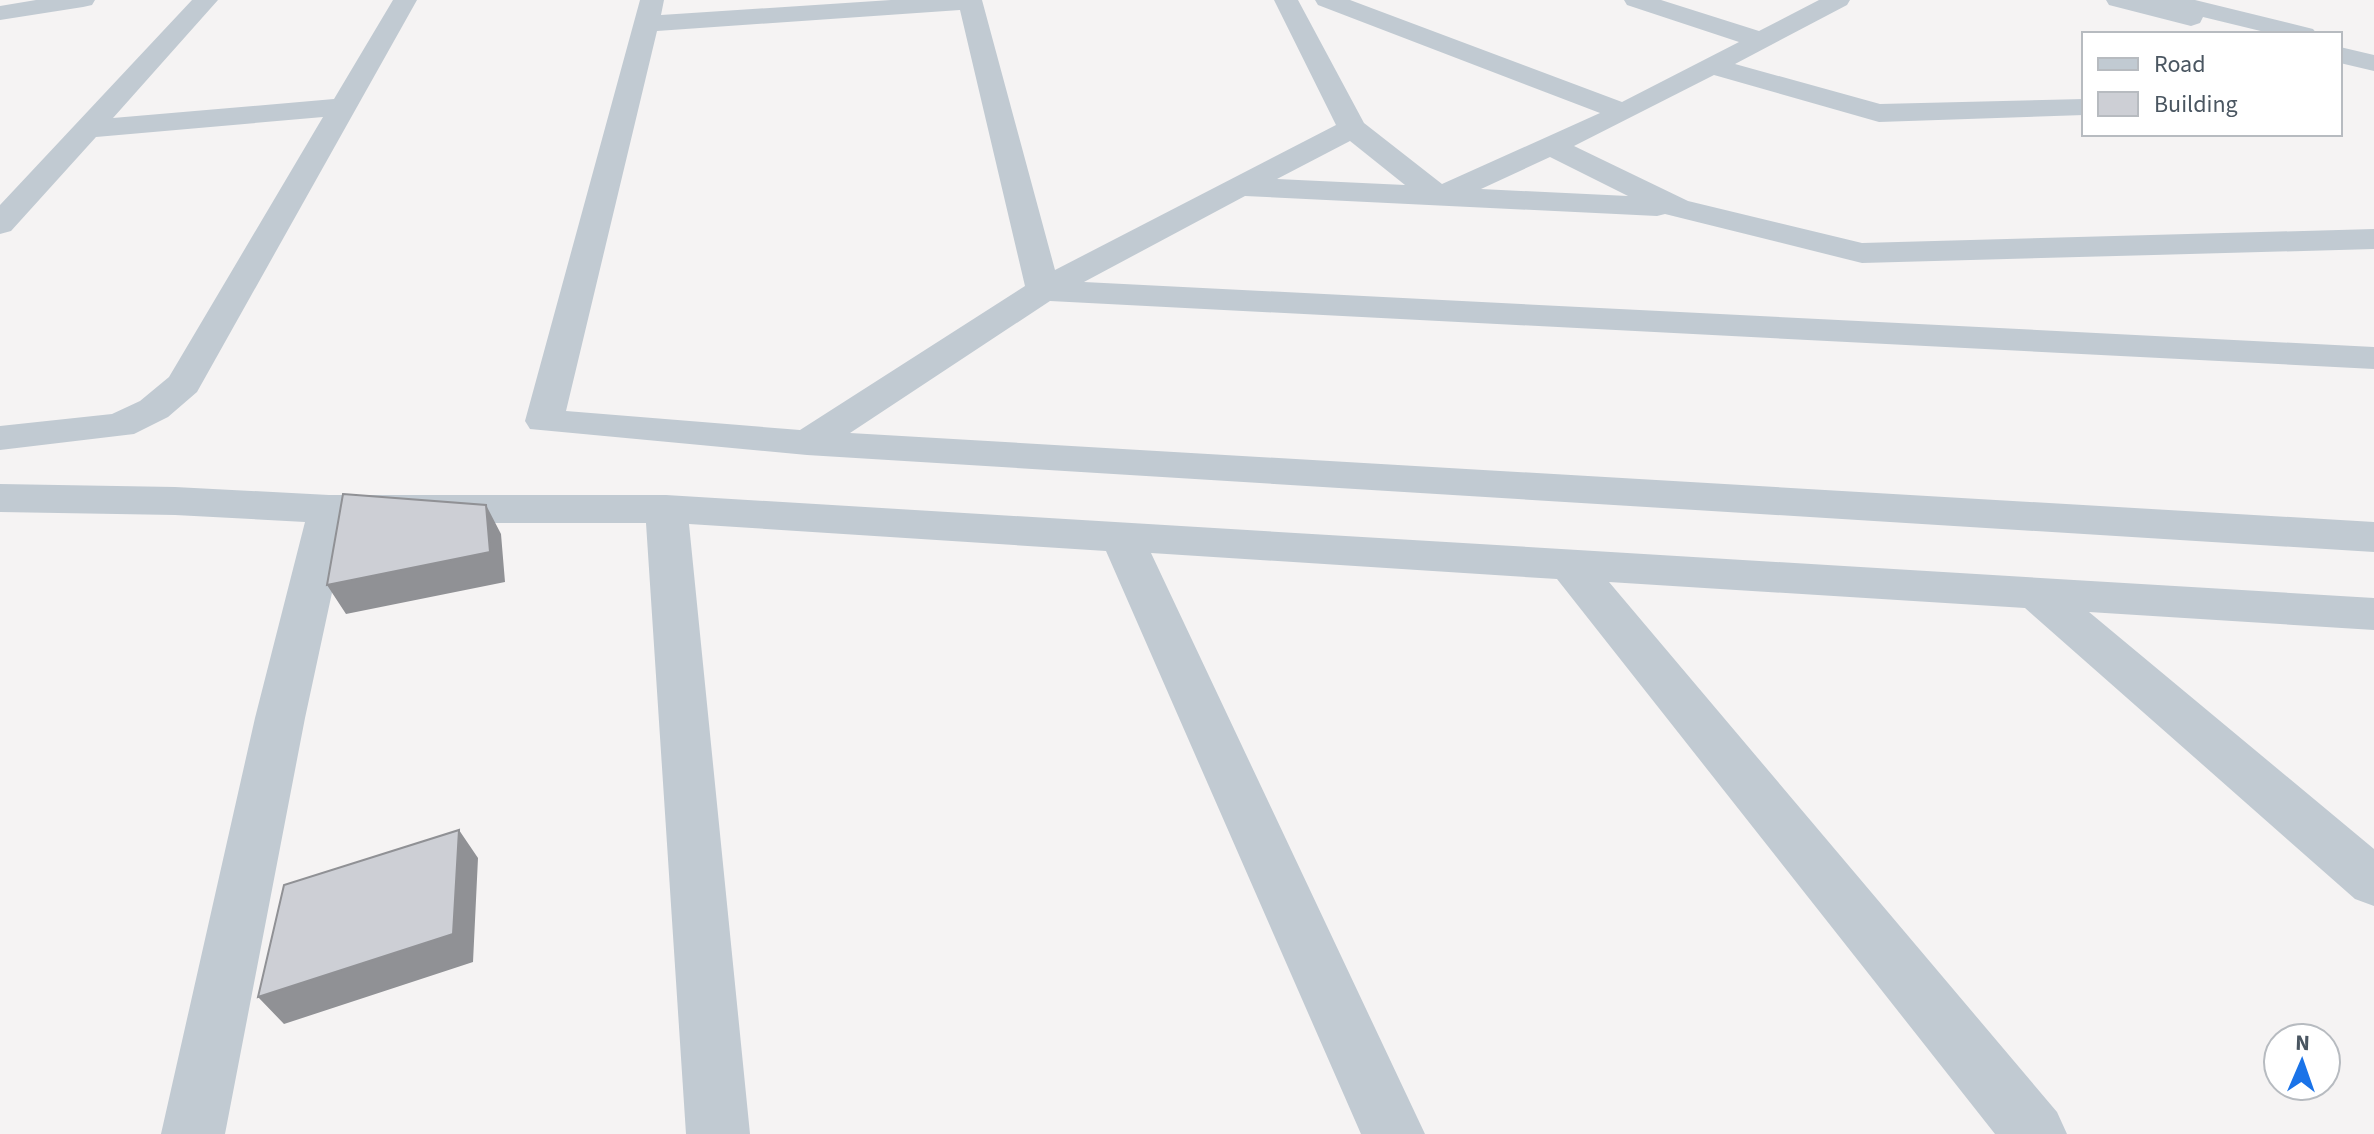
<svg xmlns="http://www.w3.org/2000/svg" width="2374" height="1134" font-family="'Source Sans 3',sans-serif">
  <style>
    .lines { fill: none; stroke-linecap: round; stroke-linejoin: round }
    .minor { fill: #c1cad2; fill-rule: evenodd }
    .shaded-wall { fill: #909195 }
    .building { fill: #cdcfd5; stroke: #909195; stroke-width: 2 }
  </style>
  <rect width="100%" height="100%" fill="#f5f3f3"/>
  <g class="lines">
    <!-- minor -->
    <path class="minor" d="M36,0H95L92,5L83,7L0,20V6Z
      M192,0H218L113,118L334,99L393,0H417L197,392L168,417L134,434L0,450V426L112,414L140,401L169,377L323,117L96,137L11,231L0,234V205Z
      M640,0H664L661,15L891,0H982L1055,270L1336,125L1274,0H1298L1364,123L1442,184L1600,113L1318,5L1315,0H1350L1622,102L1739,42L1627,5L1624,0H1661L1759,31L1819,0H1850L1847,5L1735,64L1880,104L2084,99V115L1879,122L1714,75L1574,146L1688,201L1862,243L2374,229V249L1862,263L1665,214L1657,216L1245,196L1084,282L2374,347V369L1050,301L850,433L2374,522V552L807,455L530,429L525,421ZM960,10L1025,286L800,430L566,411L657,31ZM1350,141L1405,185L1277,179ZM1550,157L1628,196L1481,189Z
      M2106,0H2195L2313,29L2317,34H2273L2203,17L2200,23L2191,26L2109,5Z
      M2340,47L2374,55V71L2340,63Z
      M0,484L175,487L329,495H666L2374,598V630L2089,612L2374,849V906L2355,899L2025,608L1609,582L2057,1112L2067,1134H1995L1557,579L1151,553L1425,1134H1361L1106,551L689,524L750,1134H686L646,523H347L305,718L225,1134H161L255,718L305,522L175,515L0,512Z"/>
  </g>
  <!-- shaded-wall -->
  <path class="shaded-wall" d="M486,505L501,534L505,582L346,614L327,585Z
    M459,830L478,858L473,962L284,1024L258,997Z"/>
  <!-- building -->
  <path class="building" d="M343,494L486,505L490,552L327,585Z
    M459,830L453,934L258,997L284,885Z"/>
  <!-- legend -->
  <rect x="2082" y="32" width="260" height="104" fill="#ffffff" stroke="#b7bbc0" stroke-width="2"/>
  <rect x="2098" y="58" width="40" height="12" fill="#c1cad2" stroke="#b7bbc0" stroke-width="2"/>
  <text x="2154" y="72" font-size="24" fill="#4a5661">Road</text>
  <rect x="2098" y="92" width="40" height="24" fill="#cdcfd5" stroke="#b7bbc0" stroke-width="2"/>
  <text x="2154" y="112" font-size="24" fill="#4a5661">Building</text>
  <!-- north arrow -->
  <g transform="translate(2302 1062) rotate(2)"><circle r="38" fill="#ffffff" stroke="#b7bbc0" stroke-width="2"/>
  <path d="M0-6L14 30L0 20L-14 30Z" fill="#1a73e8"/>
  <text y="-12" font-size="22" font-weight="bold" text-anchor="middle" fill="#4a5661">N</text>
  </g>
</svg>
